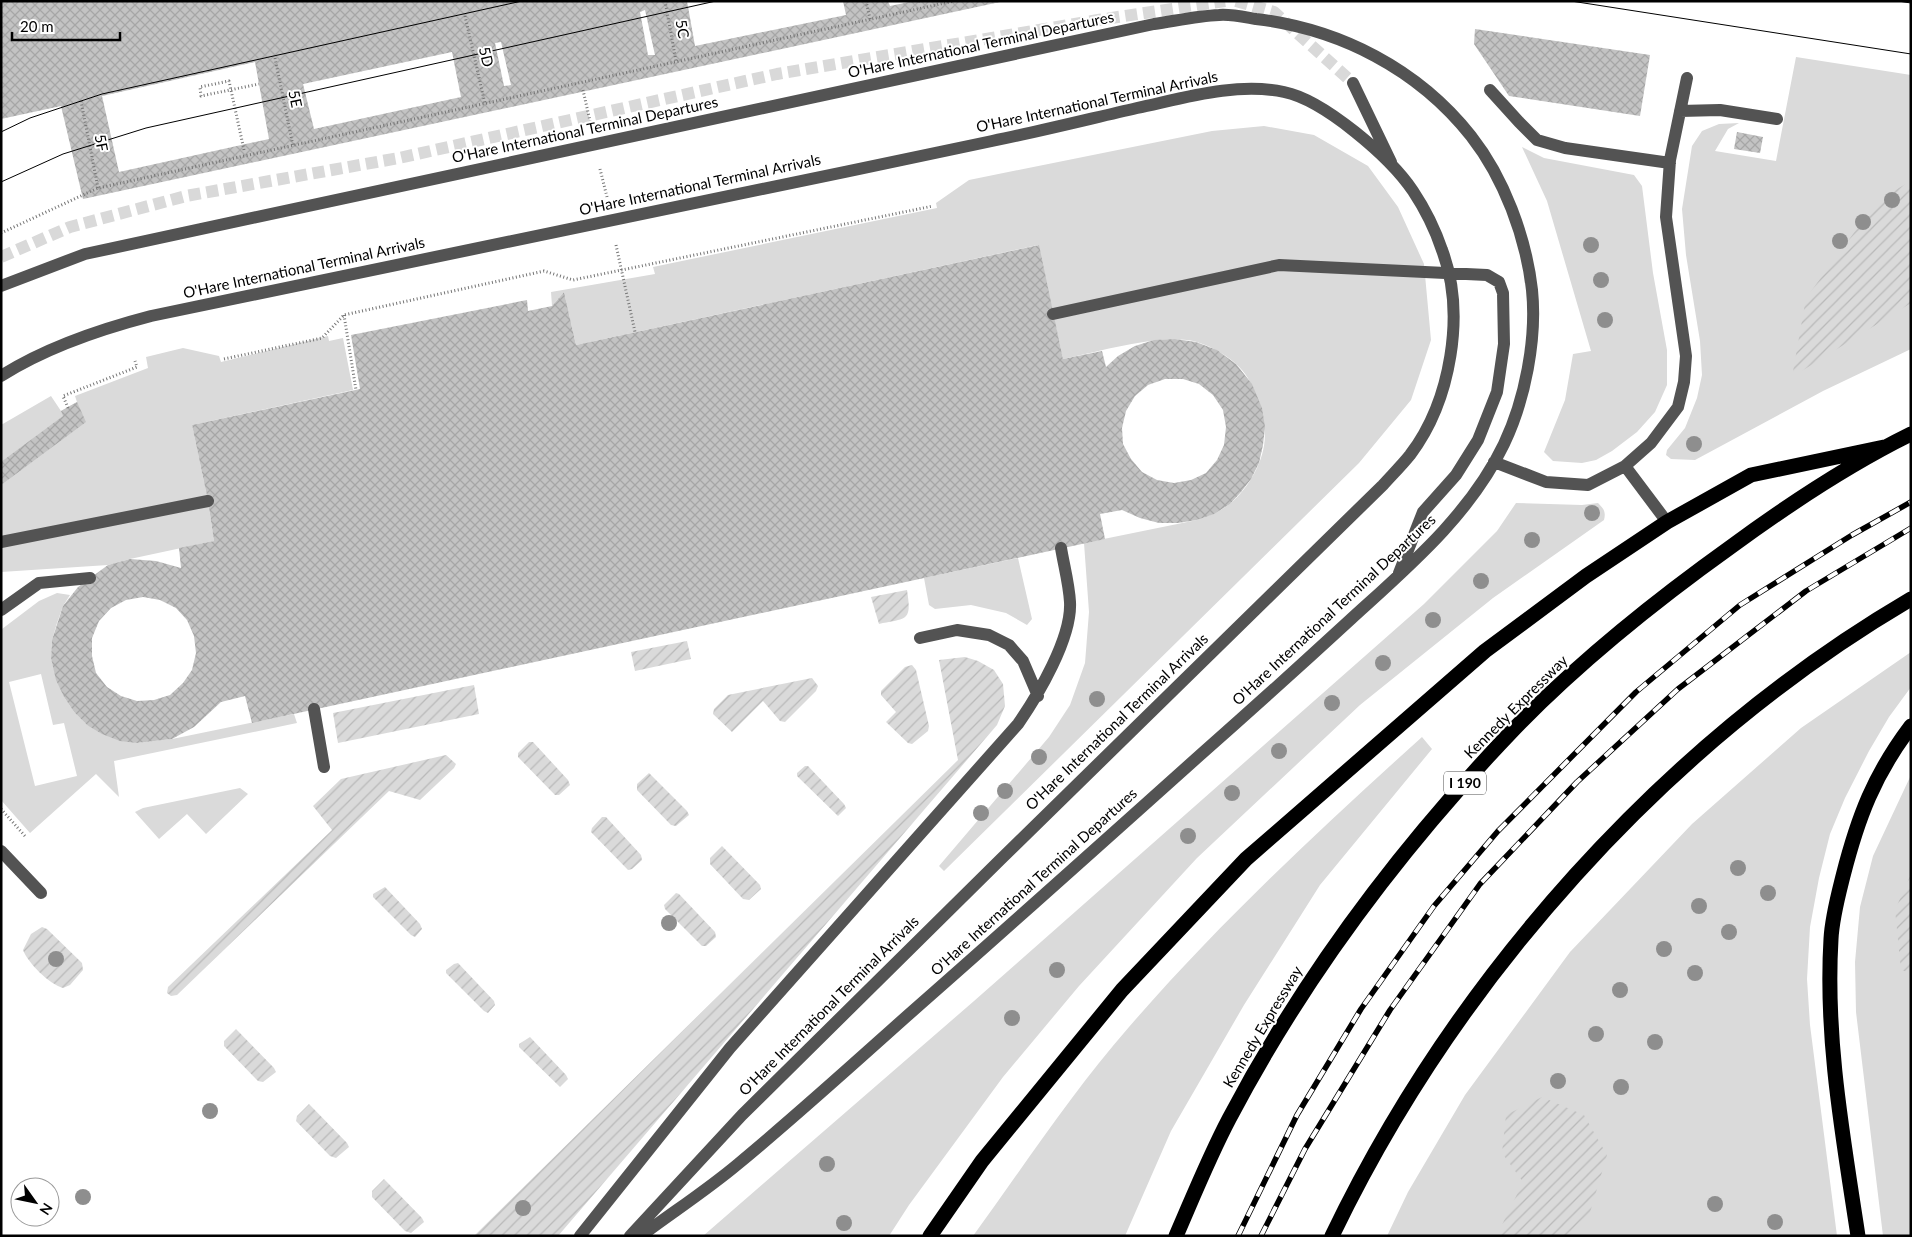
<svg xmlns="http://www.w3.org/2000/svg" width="1912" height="1237" font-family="Lato,sans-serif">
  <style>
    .grass { fill: #dadada; fill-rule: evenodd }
    .garden { fill: url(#garden-furrows) }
    .building { fill: url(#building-cross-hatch); fill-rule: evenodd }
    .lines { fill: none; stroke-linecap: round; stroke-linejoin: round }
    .minor-tunnel { stroke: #d9d9d9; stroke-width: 12; stroke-dasharray: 12 6; stroke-linecap: butt }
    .path { stroke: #757575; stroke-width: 3; stroke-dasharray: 1 2.5; stroke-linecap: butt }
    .minor { stroke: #535353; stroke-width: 12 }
    .highway { stroke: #000; stroke-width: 15 }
    .tram { stroke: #000; stroke-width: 1 }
    .rail-casing { stroke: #000; stroke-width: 5.5 }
    .rail { stroke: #fff; stroke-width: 4; stroke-dasharray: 11; stroke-linecap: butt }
    .tree { fill: #8e8e8e }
    .labels { text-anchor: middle; stroke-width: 4; stroke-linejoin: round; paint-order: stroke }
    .shield { fill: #fff; stroke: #4c4c4c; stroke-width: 1 }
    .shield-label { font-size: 14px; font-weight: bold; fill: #000 }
    .street-label { font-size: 15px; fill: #000; stroke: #fff }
  </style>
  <defs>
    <pattern id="garden-furrows" width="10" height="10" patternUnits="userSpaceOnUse" patternTransform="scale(1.25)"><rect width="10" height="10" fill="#dadada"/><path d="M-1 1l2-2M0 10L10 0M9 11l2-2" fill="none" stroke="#b9b9b9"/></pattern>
    <pattern id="building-cross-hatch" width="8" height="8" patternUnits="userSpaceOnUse" patternTransform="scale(1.25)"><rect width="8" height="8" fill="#c3c3c3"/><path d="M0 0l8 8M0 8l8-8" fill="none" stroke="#a6a6a6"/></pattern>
  </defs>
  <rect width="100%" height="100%" fill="#fff"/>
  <!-- grass -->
  <path class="grass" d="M1796,57L1911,75V349L1823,391L1695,460L1671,459L1666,455L1667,450L1685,428L1697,398L1702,375L1700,341L1686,255L1682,209L1692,146L1702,131L1719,124L1739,123L1728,129L1715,151L1776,161Z
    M1264,126L1314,135L1368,166L1398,207L1424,264L1431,340L1411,400L1359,463L944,871L939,866L1049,737L1070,705L1085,663L1089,612L1084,543L1197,520C1209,516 1221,511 1231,503C1251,486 1269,453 1264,426C1263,418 1260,411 1258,404C1256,398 1255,391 1252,386C1243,364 1219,349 1197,342C1165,332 1098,352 1063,359L1038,245L576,345L564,292L552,306L551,292L655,274L653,267L937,208L936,203L969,180L1212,131Z
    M1522,147L1544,158L1634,175L1642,186L1653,273L1667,350V385L1655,412L1637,432L1612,451L1596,460L1582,463L1553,461L1544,452L1565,400L1573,354L1591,351L1547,201Z
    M328,336L329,341L343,338L353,390L192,425L208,501L214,541L130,559L108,565L1,572V425L51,396L61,411L77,402L75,396L148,368L146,357L183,348L219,356L221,362Z
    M1516,503L1582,505L1598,503C1604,509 1606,512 1604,520L1493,598L1360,705L1197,858L1079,986L1003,1077L909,1205L889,1236H703L974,1001L1424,604L1497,531Z
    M1018,558L1032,619L1027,625L1006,613L971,605L935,609L929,605L924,578Z
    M57,593L70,595L63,606L57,623L52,640L51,658L57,680L64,697L74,712L87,725L137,743L172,739L294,714L297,723L114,761L119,797L96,774L30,833L1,800V632L2,629L39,601ZM41,674L53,725L64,723L77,776L35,786L9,682Z
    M1911,652V687L1889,717L1869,751L1845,798L1830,834L1819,878L1810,927L1807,979L1810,1025L1837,1236H1387L1408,1192L1465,1095L1570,952L1692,824L1801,728Z
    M1422,737L1432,749L1320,885L1244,1005L1171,1131L1125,1236H973C1024,1166 1072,1092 1129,1027C1219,923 1320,829 1422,737Z
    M1911,775V1236H1883L1856,1012L1855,962L1860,907L1873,856Z
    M240,788L248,794L206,834L187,814L159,839L135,812L143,808Z"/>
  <!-- garden -->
  <path class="garden" d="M1911,181V303L1792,377L1806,298L1878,200Z
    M907,590C912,622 907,618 879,624L871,597Z
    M687,641L691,659L635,671L631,652Z
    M965,657L978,661L994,670L1003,684L1005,706L997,725L558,1236H474L958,760L939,660Z
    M912,665L916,670L929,726L928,731L912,744L908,743L886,722L896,712L881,695V691L905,667Z
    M812,678L818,686L816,691L785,722L780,721L763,701L732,732L713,714L714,709L728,695Z
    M474,685L479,714L338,743L333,713Z
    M529,742H533L568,780L570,785L559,795H555L518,757V753Z
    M446,755L456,764L454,768L420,800L389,791L177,995L171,996L167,993L168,987L332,830L313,806L341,779Z
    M805,766H808L844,804L846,808L838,816L797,776V773Z
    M649,773L687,811L689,815L676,826L671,825L637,790V784Z
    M602,817H606L641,855L642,860L632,869L628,870L591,832L592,828Z
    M722,846L760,885L761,889L749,900L743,899L710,864V858Z
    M1911,874V973L1901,970L1895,910Z
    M385,887L420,924L422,929L415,937L411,935L373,897V894Z
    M676,893L679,894L715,932L716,937L706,946H702L665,909L664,905Z
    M42,927L47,929L82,963L83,970L70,985L63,988C49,984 28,963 23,950L31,934Z
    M458,963L494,1001L495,1005L488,1013L484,1011L446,973V970L454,964Z
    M236,1029L274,1068L276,1072L263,1082L258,1081L224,1046V1041Z
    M530,1037L566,1075L568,1079L560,1087L519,1047V1044Z
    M1542,1097L1584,1115L1607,1155L1589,1216L1574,1236H1492L1500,1229L1523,1182L1502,1153L1506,1115Z
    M309,1104L347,1143L349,1147L336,1158L330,1156L296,1121L297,1116Z
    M384,1179L422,1218L424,1222L411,1233L405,1231L372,1197V1191Z"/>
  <!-- building -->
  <path class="building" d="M1,1H687L695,46L846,15L843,1H888L890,6L914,1L1000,2L83,199L61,106L1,119ZM645,10L655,55H648L640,12ZM501,42L511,85L504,86L495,43ZM452,52L461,97L314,129L303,84ZM255,62L269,139L119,172L102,96Z
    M1475,29L1650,55L1640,116L1509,96L1474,44Z
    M1737,132L1763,137L1760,153L1734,149Z
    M1039,245L1063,359L1102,351L1106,367L1118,356L1135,346L1154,340L1175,339L1196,342L1217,350L1236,364L1252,384L1262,408L1265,427L1263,445L1259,463L1251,479L1241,492L1230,504L1214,514L1197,520L1178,523H1159L1140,518L1122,510L1100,514L1105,539L252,723L245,696L221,702L194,727L172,739L137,743L120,741L102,734L87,725L74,712L64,697L56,680L51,658L52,640L63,606L78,587L108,565L130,559L156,561L181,568L179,548L214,541L208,501L192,425L360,389L351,335L527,300L528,311L552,306L564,292L576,345ZM1165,379H1183L1199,384L1213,395L1223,410L1226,427L1224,445L1217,460L1206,473L1191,480L1174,483L1157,480L1142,472L1131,459L1123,444L1122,428L1126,411L1135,396L1148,385ZM143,597L160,600L176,608L187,620L194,636L196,653L192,670L183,683L170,695L154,700L137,701L121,696L107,687L96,673L92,656V638L99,621L111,608L126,600Z
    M77,402L86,422L1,485V462L63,416L61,411Z"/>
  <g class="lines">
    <!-- minor-tunnel -->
    <path class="minor-tunnel" d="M1236,1L1274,12L1353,83
      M1,257L70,227L186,196L399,158L777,74L1098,20L1225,1"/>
    <!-- path -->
    <path class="path" d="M665,1L676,61
      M866,1L870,19
      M920,1L921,4
      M465,16L485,104
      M275,58L293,146
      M583,90L590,121
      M81,101L98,188
      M244,150L229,81L200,87L201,96L259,84
      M600,169L607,197
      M1,233L98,188L954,1
      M616,245L635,332
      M344,315L356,390
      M224,359L322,338L344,315L544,271L573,280L933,206
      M68,408L63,396L137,367L135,361
      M1,809L25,836"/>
    <!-- minor -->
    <path class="minor" d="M1353,83L1391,162
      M1490,90L1519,122L1537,140L1565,148L1670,163
      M1680,111L1720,110L1777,119
      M1,286L85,254L1154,24C1175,21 1197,16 1219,15C1231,14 1244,17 1256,19C1340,29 1418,69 1471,136C1504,178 1526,237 1532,290C1537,339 1525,400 1504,444C1470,515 1408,567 1351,619C1301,665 1250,711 1199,756C1102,843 1005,930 907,1016C851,1066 796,1116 738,1164C707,1190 673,1212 641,1236
      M1053,314L1279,265L1487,275L1499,282L1503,293L1504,344L1497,392L1478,440L1456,475L1423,512L1399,573
      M1,376C45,348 101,329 151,316C432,258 712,200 992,141C1041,131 1089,119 1137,108C1184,98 1236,82 1284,92C1324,100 1390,157 1413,191C1425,209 1435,229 1442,250C1466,313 1451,401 1410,455C1402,465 1392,475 1383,485L1001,859L742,1115L630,1236
      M1494,462L1546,482L1588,485L1625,466L1651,443L1678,407L1684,382L1686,356L1666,217L1670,160L1687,78
      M1625,466L1667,522
      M1,542L208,501
      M1,610L39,583L90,578
      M920,638L957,630L989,635L1009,645L1023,661L1038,696
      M314,709L324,767
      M1,851L41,893
      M580,1236L730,1048L1018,724C1038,695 1072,638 1070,602C1069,584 1064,566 1061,548"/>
    <!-- highway -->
    <path class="highway" d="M930,1236L982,1161L1122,990L1246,859L1485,651L1586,576L1667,522L1751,475L1884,447
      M1176,1236C1193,1197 1209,1157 1229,1119C1304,976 1403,845 1514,729C1580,661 1655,601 1732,546C1788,505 1848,465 1911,434
      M1332,1236C1456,978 1664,744 1911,599
      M1858,1236C1843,1137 1825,1039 1831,939C1832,918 1838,896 1843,876C1858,817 1874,775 1911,726"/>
    <!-- tram -->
    <path class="tram" d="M1571,1L1911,54
      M1898,1L1911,3
      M1,132L30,118L102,94L522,1
      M1,182L63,154L146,128L716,1"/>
    <!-- rail casing -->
    <g class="rail-casing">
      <path id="rail" d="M1238,1236L1297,1115L1361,1009L1434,906L1498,831L1636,692L1740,605L1852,535L1911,502
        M1261,1236L1305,1149L1390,1010L1480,884L1577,782L1678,689L1806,591L1911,528"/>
    </g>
    <!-- rail -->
    <use href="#rail" class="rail"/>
  </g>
  <!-- trees -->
  <g class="tree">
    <circle cx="1892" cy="200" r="8"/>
    <circle cx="1863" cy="222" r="8"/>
    <circle cx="1840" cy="241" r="8"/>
    <circle cx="1591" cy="245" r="8"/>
    <circle cx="1601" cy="280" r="8"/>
    <circle cx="1605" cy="320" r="8"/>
    <circle cx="1694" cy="444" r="8"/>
    <circle cx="1592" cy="513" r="8"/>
    <circle cx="1532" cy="540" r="8"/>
    <circle cx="1481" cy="581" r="8"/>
    <circle cx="1433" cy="620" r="8"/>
    <circle cx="1383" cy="663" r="8"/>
    <circle cx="1097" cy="699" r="8"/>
    <circle cx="1332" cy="703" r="8"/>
    <circle cx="1279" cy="751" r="8"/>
    <circle cx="1039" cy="757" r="8"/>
    <circle cx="1005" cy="791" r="8"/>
    <circle cx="1232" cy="793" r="8"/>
    <circle cx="981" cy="813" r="8"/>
    <circle cx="1188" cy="836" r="8"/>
    <circle cx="1738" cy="868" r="8"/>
    <circle cx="1768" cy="893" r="8"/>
    <circle cx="1699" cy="906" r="8"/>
    <circle cx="669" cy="923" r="8"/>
    <circle cx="1729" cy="932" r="8"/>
    <circle cx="1664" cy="949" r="8"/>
    <circle cx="56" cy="959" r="8"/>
    <circle cx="1057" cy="970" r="8"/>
    <circle cx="1695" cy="973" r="8"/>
    <circle cx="1620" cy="990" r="8"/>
    <circle cx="1012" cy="1018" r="8"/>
    <circle cx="1596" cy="1034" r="8"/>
    <circle cx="1655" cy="1042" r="8"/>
    <circle cx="1558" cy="1081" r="8"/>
    <circle cx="1621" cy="1087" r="8"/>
    <circle cx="210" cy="1111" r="8"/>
    <circle cx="827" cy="1164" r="8"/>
    <circle cx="83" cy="1197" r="8"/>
    <circle cx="1715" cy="1204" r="8"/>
    <circle cx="523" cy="1208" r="8"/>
    <circle cx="1775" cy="1222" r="8"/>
    <circle cx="844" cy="1223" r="8"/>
  </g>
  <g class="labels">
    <!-- shield labels -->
    <rect class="shield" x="1444" y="771.5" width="42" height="23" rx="4"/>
    <g class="shield-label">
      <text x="1465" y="788">I 190</text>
    </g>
    <!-- street labels -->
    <g class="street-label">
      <text transform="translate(682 29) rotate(80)" y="5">5C</text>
      <text transform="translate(981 45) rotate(-12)" y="5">O'Hare International Terminal Departures</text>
      <text transform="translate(486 57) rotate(77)" y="5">5D</text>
      <text transform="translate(295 99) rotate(78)" y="5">5E</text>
      <text transform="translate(1097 102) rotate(-12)" y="5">O'Hare International Terminal Arrivals</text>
      <text transform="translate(585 130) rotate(-12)" y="5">O'Hare International Terminal Departures</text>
      <text transform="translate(101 143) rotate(79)" y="5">5F</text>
      <text transform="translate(700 185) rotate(-12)" y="5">O'Hare International Terminal Arrivals</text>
      <text transform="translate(304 268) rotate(-12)" y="5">O'Hare International Terminal Arrivals</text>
      <text transform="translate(1334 610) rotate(-43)" y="5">O'Hare International Terminal Departures</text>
      <text transform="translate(1516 707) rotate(-45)" y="5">Kennedy Expressway</text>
      <text transform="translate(1117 722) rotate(-44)" y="5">O'Hare International Terminal Arrivals</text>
      <text transform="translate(1034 882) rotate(-42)" y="5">O'Hare International Terminal Departures</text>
      <text transform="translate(829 1006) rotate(-45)" y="5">O'Hare International Terminal Arrivals</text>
      <text transform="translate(1263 1027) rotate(-59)" y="5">Kennedy Expressway</text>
    </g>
  </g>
  <!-- border -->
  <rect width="1912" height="1237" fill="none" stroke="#000000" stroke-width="5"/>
  <!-- north arrow -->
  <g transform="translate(35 1202) rotate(123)"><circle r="24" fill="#ffffff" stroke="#999999"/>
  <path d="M0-4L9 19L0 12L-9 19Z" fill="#000000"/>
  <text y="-8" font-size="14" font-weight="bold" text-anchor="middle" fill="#000000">N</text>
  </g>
  <!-- scale -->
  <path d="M12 32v8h108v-8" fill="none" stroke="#000000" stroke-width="2.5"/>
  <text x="20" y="32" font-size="15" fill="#000000" stroke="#ffffff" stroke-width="4" paint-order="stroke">20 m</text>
</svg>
